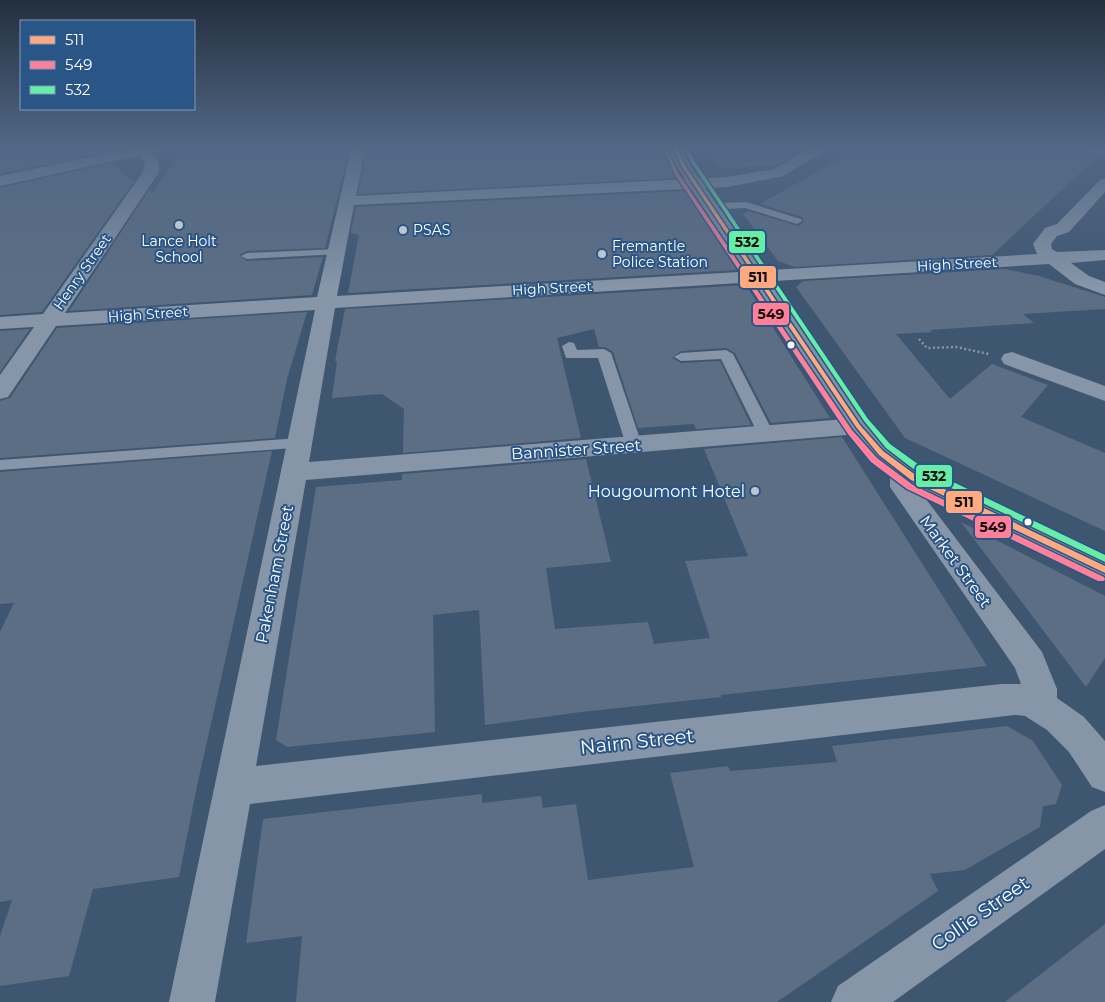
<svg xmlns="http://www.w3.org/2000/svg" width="1105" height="1002" font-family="Montserrat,sans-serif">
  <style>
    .building { fill: #5c6e84 }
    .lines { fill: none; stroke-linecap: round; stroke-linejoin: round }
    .path { stroke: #8695a7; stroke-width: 2.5; stroke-dasharray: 2 2.5; stroke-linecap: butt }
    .lane { fill: #8695a7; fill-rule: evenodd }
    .street { fill: #8695a7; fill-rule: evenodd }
    .secondary { fill: #8091a3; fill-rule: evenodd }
    .bus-1-casing { stroke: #295587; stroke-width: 3 }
    .bus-2-casing { stroke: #295587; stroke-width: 3 }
    .bus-3-casing { stroke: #295587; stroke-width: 3 }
    .bus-1 { fill: #ffa980; fill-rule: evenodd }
    .bus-2 { fill: #ff8098; fill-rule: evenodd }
    .bus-3 { fill: #66eda8; fill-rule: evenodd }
    .poi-dot { fill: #bcc4cd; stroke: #295587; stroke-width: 2 }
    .bus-dot { fill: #fff; stroke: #295587; stroke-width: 2 }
    .labels { text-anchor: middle; stroke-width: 4; stroke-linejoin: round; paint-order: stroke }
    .far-poi-label { font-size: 14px; fill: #fff; stroke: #295587; text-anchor: start }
    .far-street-label { font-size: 14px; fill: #fff; stroke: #295587 }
    .street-label { font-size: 16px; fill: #fff; stroke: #295587 }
    .poi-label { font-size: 16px; fill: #fff; stroke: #295587; text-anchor: end }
    .near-street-label { font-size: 19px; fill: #fff; stroke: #295587 }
    .line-badge { stroke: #295587; stroke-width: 2 }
    .pale-badge-label { font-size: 14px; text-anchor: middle; font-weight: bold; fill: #111 }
  </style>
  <rect width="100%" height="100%" fill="#3f5671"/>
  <!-- building -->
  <path class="building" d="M0,146H95L102,153L0,174Z
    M197,146H350L325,248L247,251L239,255L247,261L323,257L312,295L69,311L149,190L153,192L177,157L184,151Z
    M368,146H660L679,178L358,194Z
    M704,146H792V157L776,166L721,168Z
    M863,146H1056L1098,156L992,255L795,267L778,261L743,214L748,211L798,226L804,222L802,217L760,204Z
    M112,163L124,175L134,181L42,312L0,315V188Z
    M687,191L737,270L348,293L359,235L351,233L356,207Z
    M1005,269L1039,276L1105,297V309L1023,314L1034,323L930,330L932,332L896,334L950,399L992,364L1048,385L1021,417L1105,453V531L905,438L796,287L803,281Z
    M746,285L830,418L771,423L735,353L726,348L681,351L672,358L681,363L720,361L751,425L696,429L694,424L638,428L613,352L605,347H599L594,329L557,338L581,438L403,453L404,409L382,394L332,398L337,361H335L345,309Z
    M307,312L287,379L275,438L0,458V401L10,398L57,328Z
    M30,329L0,372V331Z
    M842,437L987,666L721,695V697L581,712L485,725L479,610L433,615L435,732L287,747L276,740L316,487L402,480V474L586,459L611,562L546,568L555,629L648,622L654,644L710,638L685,561L748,556L704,449Z
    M272,451L197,786L179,877L93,889L69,976L0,986V936L12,900L0,902V632L14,603L0,604V472Z
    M961,522L1105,596V658L1086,687Z
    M1007,726L1033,741L1062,785L1056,804L1043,806L1040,827L965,870L930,874L938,891L777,1002H296L302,936L246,943L263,819L482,794V803L541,796L543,808L576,804L588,880L694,867L670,773L728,766L730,771L837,762L832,746Z
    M1105,924V1002H1005Z"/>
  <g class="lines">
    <!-- path -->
    <path class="path" d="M919,339L927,348L956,347L989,354"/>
    <!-- lane -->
    <path class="lane" d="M746,202L801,219L802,221L797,224L745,208L724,209L719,206L724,203Z
      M336,249L340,250L342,252L340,254L247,259L241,256L247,253Z
      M569,342L574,343L577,350L604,349L611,353L642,445L640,449L634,450L628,449L626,445L598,358H566L562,346Z
      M726,350L733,354L774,434L772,438H760L758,434L721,359L681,361L674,357L681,353Z
      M300,438L306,439L308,443L306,447L0,470V460Z"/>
    <!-- street -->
    <path class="street" d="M352,146H366L356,196L727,177L774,169L815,146H833L783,176L727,187L354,205L337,296L1037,254L1033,244L1045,228L1057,224L1100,180L1105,178V192L1069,232L1057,236L1051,244L1052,249L1057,252L1105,250V260L1071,263L1089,276L1105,282V295L1075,284L1049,264L335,308L309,462L858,418L867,421L870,426L867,431L858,434L306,480L256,766L1001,684H1021L1015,668L890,487V472L894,466L903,463L912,466L916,472V486L1042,652L1057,689V698L1084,717L1105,741V792L1092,787L1069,752L1047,730L1025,716L1015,715L250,804L215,1002H169L315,310L56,326L8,397L0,399V375L34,327L0,329V317L43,314L143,172L145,163L137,151L139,148H149L159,163V172L65,313L317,297Z
      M1076,146L1105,147V155L1078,149Z
      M1012,352L1105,386V401L1004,364L1001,359L1004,354Z
      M1105,805V849L893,1002H831L838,986L1091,811Z"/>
    <!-- secondary -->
    <path class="secondary" d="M143,146H171L164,150L0,186V176Z
      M667,146H681L691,167L867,421L890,447L923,472L1105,557V581L1094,578L905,484L872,459L849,431L677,167Z"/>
    <!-- bus-1 casing -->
    <g class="bus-1-casing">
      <path id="bus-1" d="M672,146H676L686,167L860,425L883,451L917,476L1105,566V573L911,480L879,455L856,427L682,167Z"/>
    </g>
    <!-- bus-2 casing -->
    <g class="bus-2-casing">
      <path id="bus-2" d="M664,149L667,150L678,173L852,430L877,458L913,485L1104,577L1105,579L1104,581H1098L907,489L871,462L848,434L674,173Z"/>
    </g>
    <!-- bus-3 casing -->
    <g class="bus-3-casing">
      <path id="bus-3" d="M683,146H687L695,162L868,419L890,444L922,467L1105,555V562L916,471L886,448L864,421L691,162Z"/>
    </g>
    <!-- bus-1 -->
    <use href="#bus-1" class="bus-1"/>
    <!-- bus-2 -->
    <use href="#bus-2" class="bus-2"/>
    <!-- bus-3 -->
    <use href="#bus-3" class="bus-3"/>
  </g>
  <!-- sky -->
  <linearGradient id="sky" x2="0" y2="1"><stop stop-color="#232f3e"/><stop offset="0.51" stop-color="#526886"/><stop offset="1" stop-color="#526886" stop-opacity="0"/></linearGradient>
  <rect width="1105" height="287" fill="url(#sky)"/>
  <!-- markers -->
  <g class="poi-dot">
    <circle cx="179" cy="225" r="5"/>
    <circle cx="403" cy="230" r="5"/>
    <circle cx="602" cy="254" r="5"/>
    <circle cx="755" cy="491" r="5"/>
  </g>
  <g class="bus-dot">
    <circle cx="791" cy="345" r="4.5"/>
    <circle cx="1028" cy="522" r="4.5"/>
  </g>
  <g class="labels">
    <!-- far-poi labels -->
    <g class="far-poi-label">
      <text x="413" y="235">PSAS</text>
      <text x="179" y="246" text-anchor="middle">Lance Holt<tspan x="179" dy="16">School</tspan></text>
      <text x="612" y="251">Fremantle<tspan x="612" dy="16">Police Station</tspan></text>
    </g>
    <!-- far-street labels -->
    <g class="far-street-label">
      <text transform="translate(957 264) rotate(-3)" y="5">High Street</text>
      <text transform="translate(82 272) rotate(-55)" y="5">Henry Street</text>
      <text transform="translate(552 288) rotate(-3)" y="5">High Street</text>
      <text transform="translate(148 314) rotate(-4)" y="5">High Street</text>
    </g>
    <!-- street labels -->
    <g class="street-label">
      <text transform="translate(576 449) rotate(-4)" y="6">Bannister Street</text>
      <text transform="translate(956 561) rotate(54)" y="6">Market Street</text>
      <text transform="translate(274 574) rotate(-79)" y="6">Pakenham Street</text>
    </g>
    <!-- poi labels -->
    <g class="poi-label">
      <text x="745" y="497">Hougoumont Hotel</text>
    </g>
    <!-- near-street labels -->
    <g class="near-street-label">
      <text transform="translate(637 741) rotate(-6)" y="7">Nairn Street</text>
      <text transform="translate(980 913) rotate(-35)" y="7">Collie Street</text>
    </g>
  </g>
  <g class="line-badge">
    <rect x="728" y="230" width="38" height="24" rx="5" fill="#66eda8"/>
    <rect x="739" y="265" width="38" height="24" rx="5" fill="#ffa980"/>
    <rect x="752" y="302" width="38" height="24" rx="5" fill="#ff8098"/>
    <rect x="915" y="464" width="38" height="24" rx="5" fill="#66eda8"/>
    <rect x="945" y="490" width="38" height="24" rx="5" fill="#ffa980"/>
    <rect x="974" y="515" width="38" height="24" rx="5" fill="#ff8098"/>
  </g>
  <g class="pale-badge-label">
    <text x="747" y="247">532</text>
    <text x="758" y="282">511</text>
    <text x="771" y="319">549</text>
    <text x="934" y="481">532</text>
    <text x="964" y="507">511</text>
    <text x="993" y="532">549</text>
  </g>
  <!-- legend -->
  <rect x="20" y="20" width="175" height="90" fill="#295587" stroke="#7f99b7"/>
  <rect x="30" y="36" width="25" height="8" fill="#ffa980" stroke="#7f99b7"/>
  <text x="65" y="45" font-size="15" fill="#ffffff">511</text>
  <rect x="30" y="61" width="25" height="8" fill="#ff8098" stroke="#7f99b7"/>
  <text x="65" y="70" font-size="15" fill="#ffffff">549</text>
  <rect x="30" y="86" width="25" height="8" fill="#66eda8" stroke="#7f99b7"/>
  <text x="65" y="95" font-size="15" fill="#ffffff">532</text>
</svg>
